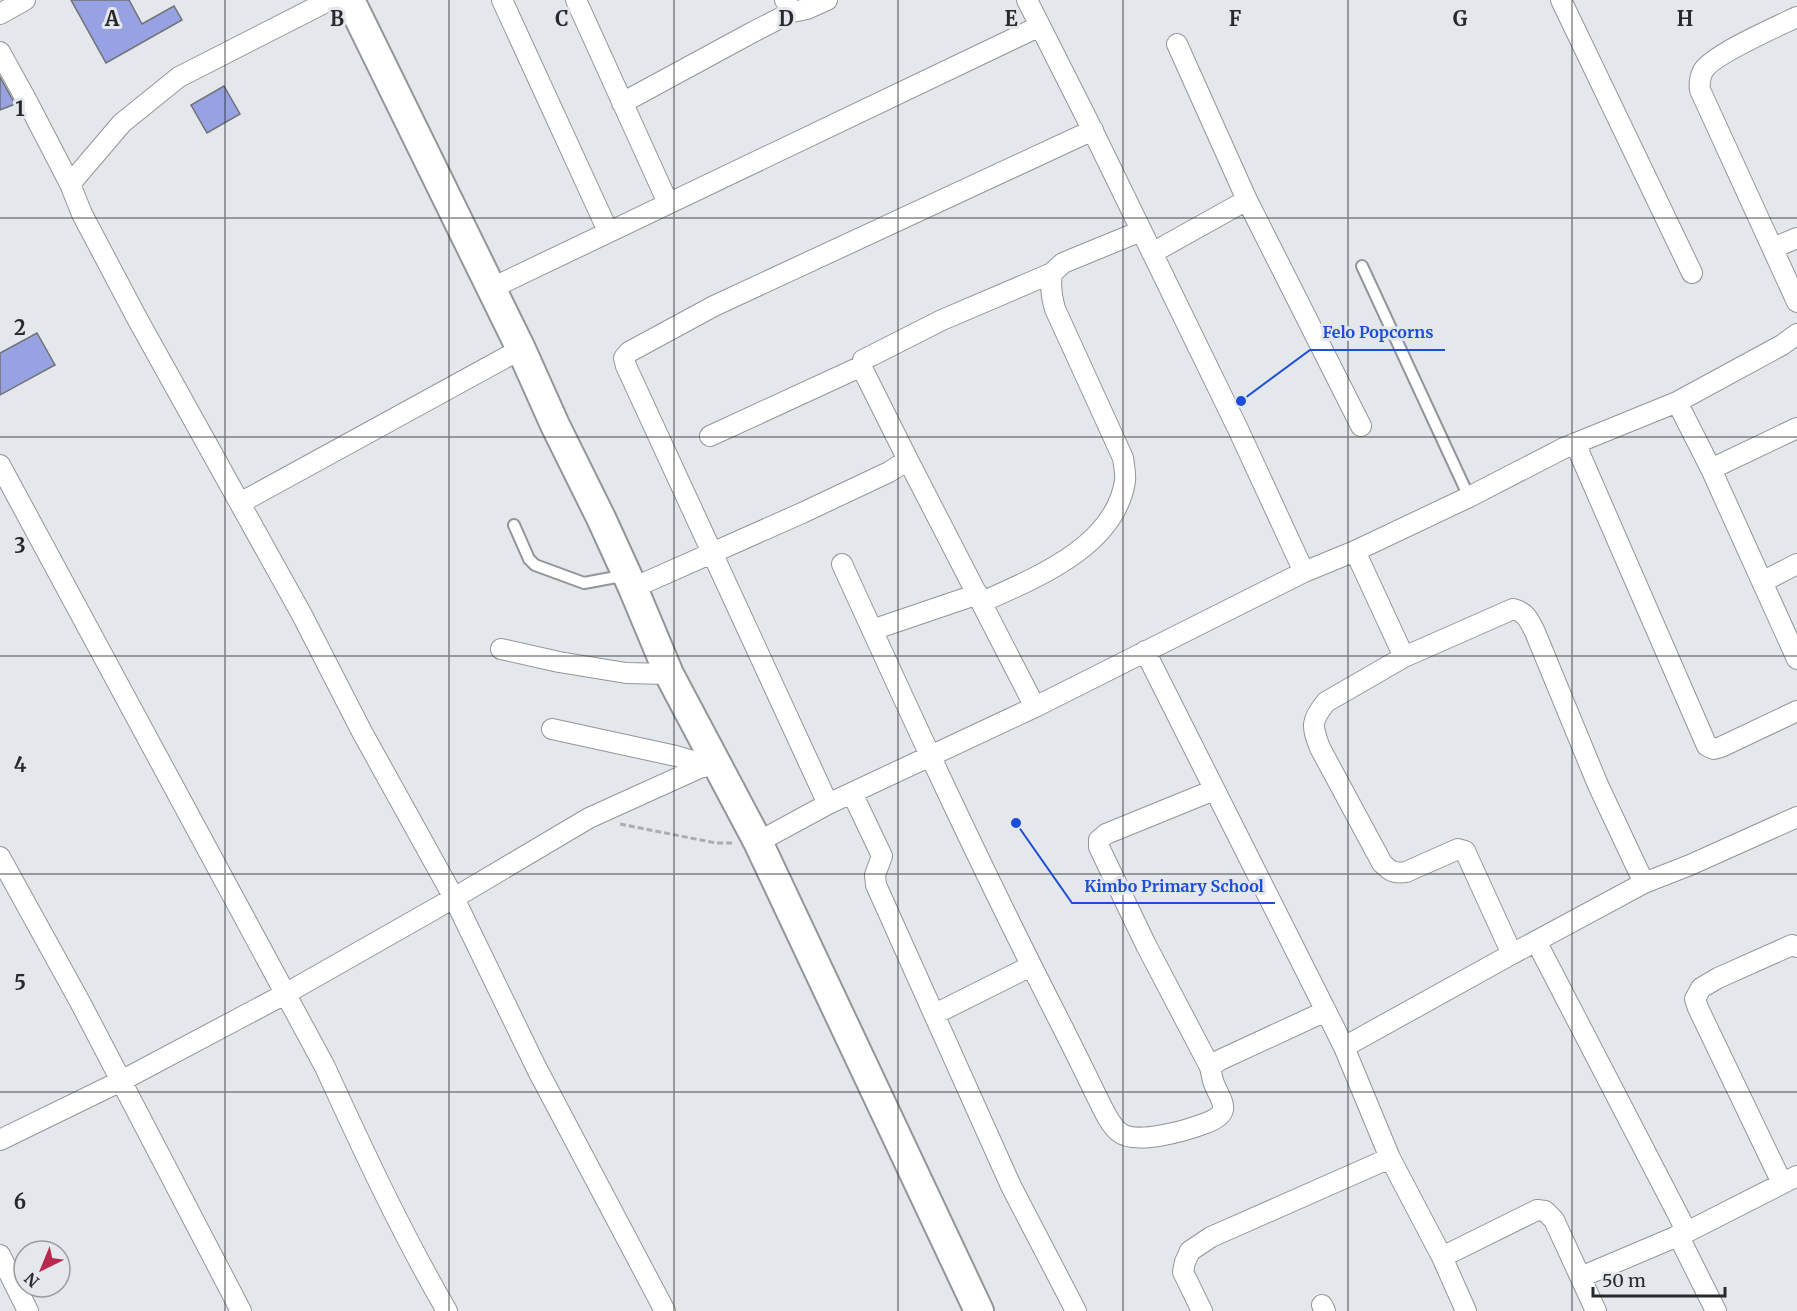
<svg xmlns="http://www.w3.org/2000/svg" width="1797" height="1311" font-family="Merriweather,serif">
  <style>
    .building { fill: #97a2e2; stroke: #707175; stroke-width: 1.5 }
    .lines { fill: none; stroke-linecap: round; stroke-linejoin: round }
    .lane-casing { stroke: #929599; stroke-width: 14 }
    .street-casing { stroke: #929599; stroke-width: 22 }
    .secondary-casing { stroke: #929599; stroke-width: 32 }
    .path { stroke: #aaadb0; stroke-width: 3; stroke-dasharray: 6 3; stroke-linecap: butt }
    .lane { stroke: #fff; stroke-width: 10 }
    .street { stroke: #fff; stroke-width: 20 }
    .secondary { stroke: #fff; stroke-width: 28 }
    .grid { fill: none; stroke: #27292a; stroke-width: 1.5; stroke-opacity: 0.55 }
    .grid-label { font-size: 20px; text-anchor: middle; font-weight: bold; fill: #27292a; stroke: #e4e7eb; stroke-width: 6; stroke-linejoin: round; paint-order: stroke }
    .leader { fill: none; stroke: #1d4ed8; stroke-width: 2 }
    .callout-dot { fill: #1d4ed8; stroke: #e4e7eb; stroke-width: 2 }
    .callout-label { font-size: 16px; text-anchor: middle; font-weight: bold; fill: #1d4ed8; stroke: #e4e7eb; stroke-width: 6; stroke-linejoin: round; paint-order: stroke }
  </style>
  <rect width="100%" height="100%" fill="#e4e7eb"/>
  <!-- building -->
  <path class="building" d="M71,0H129L142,24L174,6L182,20L106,63Z
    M0,77L15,104L0,110Z
    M224,86L240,114L207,133L191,105Z
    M37,333L55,365L0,395V353Z"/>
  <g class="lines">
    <!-- lane casing -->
    <g class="lane-casing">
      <path id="lane" d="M1362,266L1469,497
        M514,525L529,559L535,565L584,583L627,575"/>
    </g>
    <!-- street casing -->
    <g class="street-casing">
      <path id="street" d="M502,0L608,231
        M576,0L668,203
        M1027,0L1088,121L1238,429L1304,572
        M1561,0L1692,273
        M792,12L807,9L827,0
        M0,14L25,0
        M1797,17C1778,26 1712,55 1703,71C1700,77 1699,83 1700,90L1797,302
        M1177,44L1247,200L1361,426
        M0,52L27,101L70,184L82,214L138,320L302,615L362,732L454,898L537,1069L665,1311
        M622,103L753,32L792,12L785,0
        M70,184L122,123L179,77L330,0
        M1773,248L1797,238
        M1152,253L1247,200
        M492,288L1040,26
        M1677,402L1711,469L1797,659
        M710,436L862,366
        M1575,443L1707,746L1714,749L1721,747L1797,711
        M908,460L1035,707
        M0,465L325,1067C363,1150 401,1232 447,1311
        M1711,469L1797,428
        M240,503L521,349
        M1355,551L1404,657
        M842,564C913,720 985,876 1063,1028C1074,1050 1085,1072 1095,1093C1102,1106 1108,1123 1119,1132C1135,1146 1188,1130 1206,1123C1235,1112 1220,1101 1213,1081C1212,1076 1211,1072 1210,1067L1220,1060L1326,1011
        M1762,582L1797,564
        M633,588L802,513L889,472L908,460L863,370L862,366L863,360L942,320L1052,273
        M982,602C1035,578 1115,547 1125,481C1126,474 1124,466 1123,458L1055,309C1051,296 1050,286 1052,273L1063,263L1141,231
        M872,630L978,594
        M501,649L559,662L626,673L669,674
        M1145,651L1344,1047L1390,1158L1442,1257L1466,1311
        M552,729L676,756L696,762L704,767
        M852,793L882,856L875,875L876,885L1011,1186L1076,1311
        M828,804L626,366L624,358L629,352L714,306L1093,130
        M758,842L828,804L1035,707L1304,572L1355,551L1469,497L1564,448L1677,402L1782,345L1797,334
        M0,857L80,1002L241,1311
        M1644,883L1598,785L1535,632C1529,620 1526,612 1513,609L1404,657L1326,702C1310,722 1312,726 1320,748L1382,863C1390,871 1394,874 1406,872L1458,849L1465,851L1512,954L1644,883L1690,865L1797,817
        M1536,941L1687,1232
        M935,1014L1031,966
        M1344,1047L1512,954
        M1210,1067L1146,945L1099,847V840L1106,834L1214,790
        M0,1140L121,1081L285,994L454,898L589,818L715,761
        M1782,1183L1698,1008L1695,999L1701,988L1718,978L1792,945L1797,947
        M1678,1235L1716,1311
        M0,1255L28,1311
        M1442,1257L1537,1210L1545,1211L1554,1220L1596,1311
        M1581,1277L1687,1232L1797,1176
        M1322,1305L1325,1311
        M1202,1311L1183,1272L1185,1262L1190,1251L1211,1237L1390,1158"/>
    </g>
    <!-- secondary casing -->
    <g class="secondary-casing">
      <path id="secondary" d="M350,0L521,349L555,425L601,518L633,588L669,674L758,842L979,1311"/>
    </g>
    <!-- path -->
    <path class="path" d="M620,824L716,843H732"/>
    <!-- lane -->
    <use href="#lane" class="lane"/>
    <!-- street -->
    <use href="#street" class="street"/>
    <!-- secondary -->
    <use href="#secondary" class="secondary"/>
  </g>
  <!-- grid -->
  <path class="grid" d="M225,0V1311M449,0V1311M674,0V1311M898,0V1311M1123,0V1311M1348,0V1311M1572,0V1311M0,218H1797M0,437H1797M0,656H1797M0,874H1797M0,1092H1797"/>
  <g class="grid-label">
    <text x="112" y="26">A</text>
    <text x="337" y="26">B</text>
    <text x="562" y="26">C</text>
    <text x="786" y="26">D</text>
    <text x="1011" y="26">E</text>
    <text x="1235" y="26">F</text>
    <text x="1460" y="26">G</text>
    <text x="1685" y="26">H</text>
    <text x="20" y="116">1</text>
    <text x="20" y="335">2</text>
    <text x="20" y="553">3</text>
    <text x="20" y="772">4</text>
    <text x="20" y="990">5</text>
    <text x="20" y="1209">6</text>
  </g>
  <!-- callouts -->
  <path class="leader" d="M1241 401L1310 350H1445M1016 823L1072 903H1275"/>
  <g class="callout-dot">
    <circle cx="1241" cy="401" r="6"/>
    <circle cx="1016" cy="823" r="6"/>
  </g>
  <g class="callout-label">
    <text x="1378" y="338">Felo Popcorns</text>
    <text x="1174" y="892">Kimbo Primary School</text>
  </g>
  <!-- north arrow -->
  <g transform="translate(42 1269) rotate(223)"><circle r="28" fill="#e4e7eb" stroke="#989b9e" stroke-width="1.5"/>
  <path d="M0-4.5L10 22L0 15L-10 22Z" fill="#b8284f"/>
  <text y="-9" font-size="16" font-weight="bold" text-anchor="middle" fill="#27292a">N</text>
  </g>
  <!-- scale -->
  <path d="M1593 1287v9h132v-9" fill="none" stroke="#27292a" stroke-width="3"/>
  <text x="1602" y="1287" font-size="18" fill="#27292a" stroke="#e4e7eb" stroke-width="4.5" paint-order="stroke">50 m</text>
</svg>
